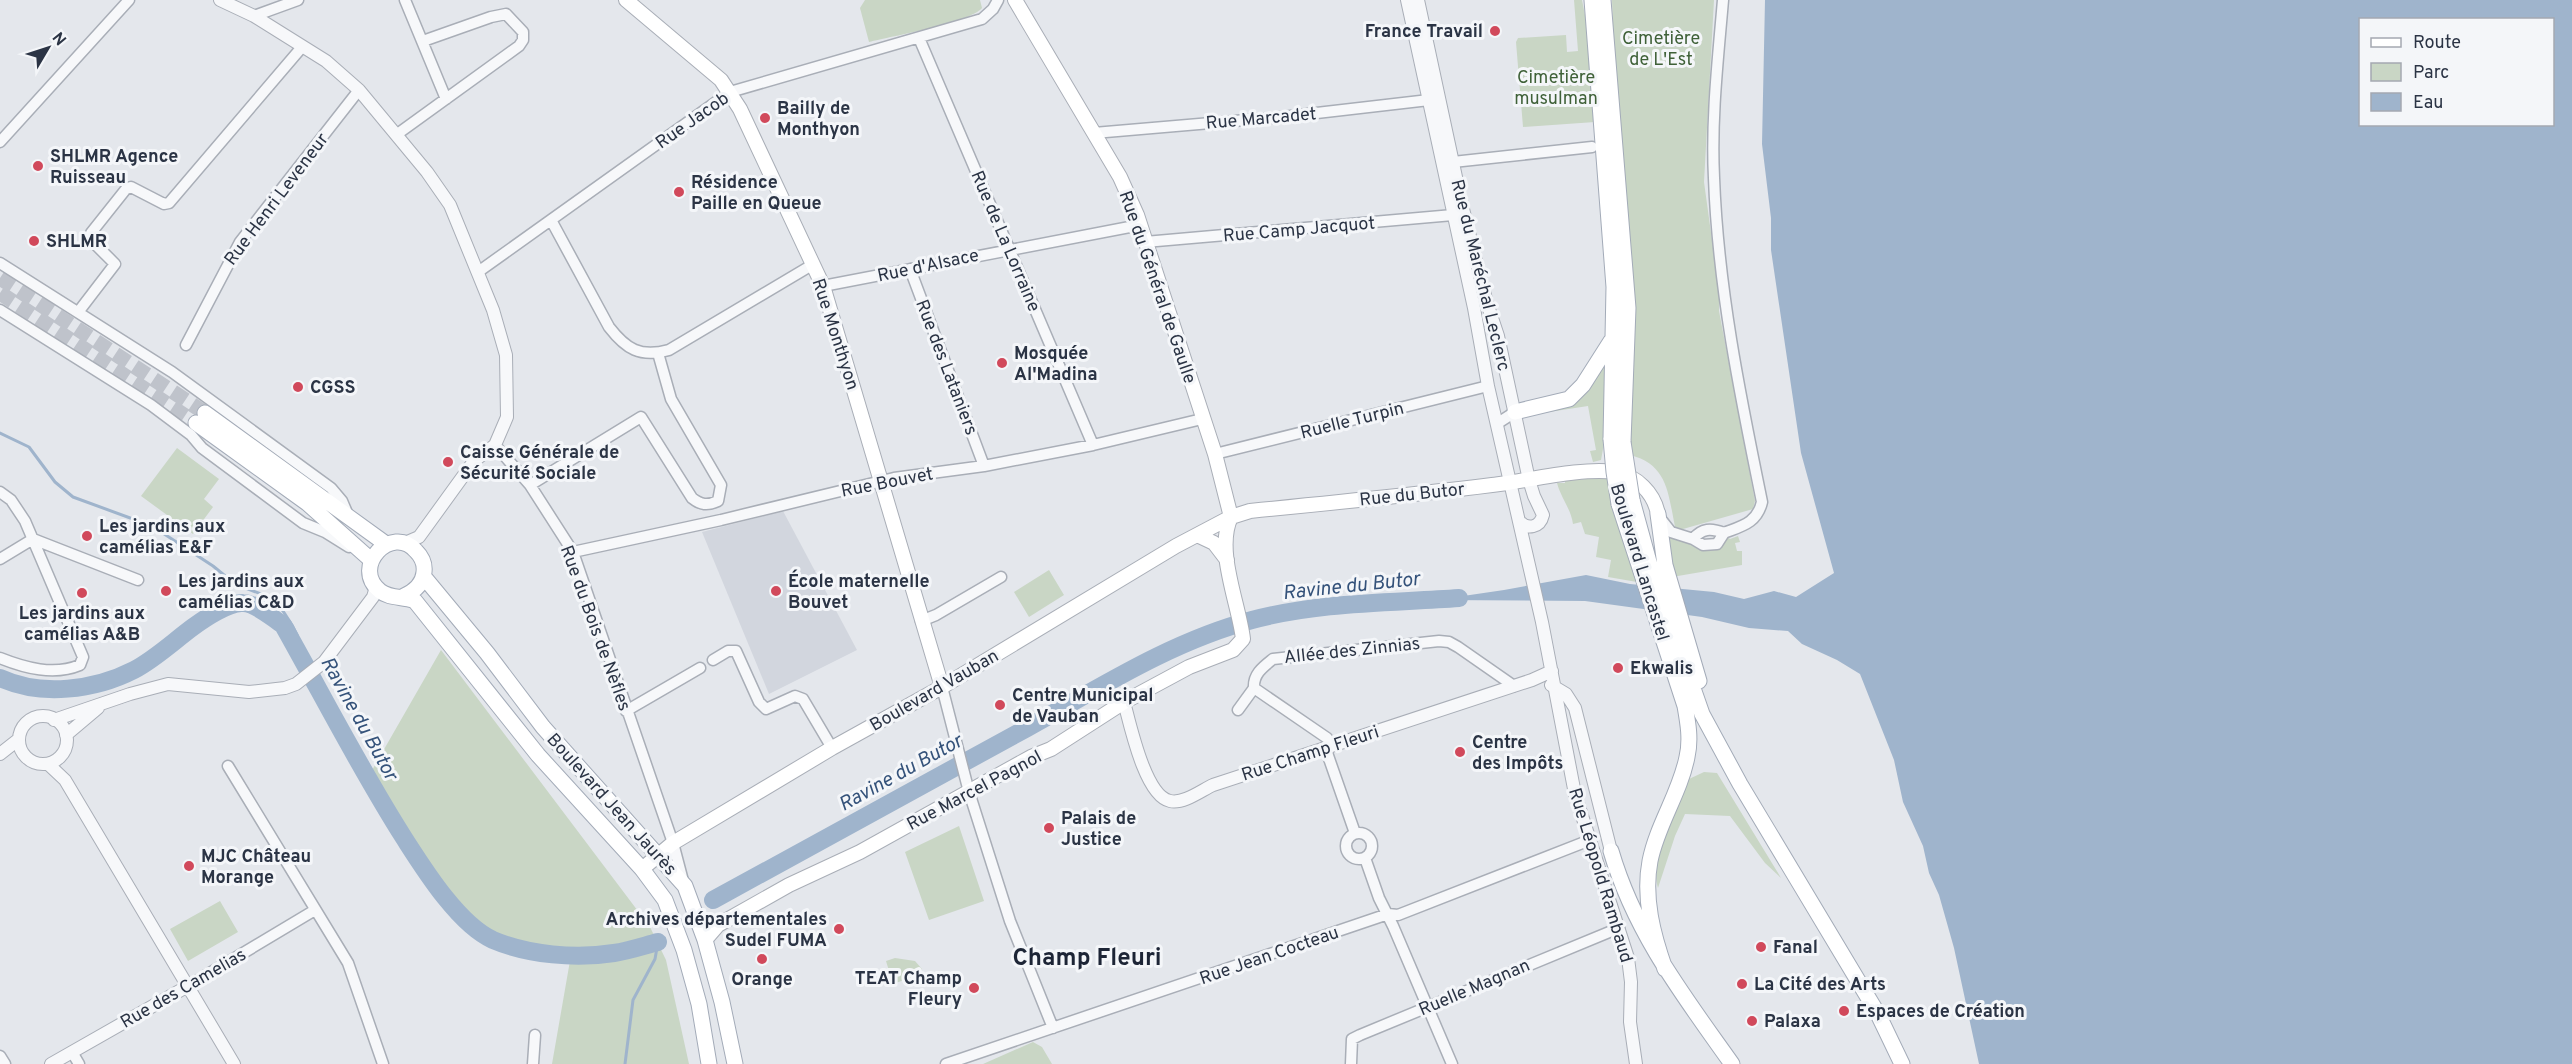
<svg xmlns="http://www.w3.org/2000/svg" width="2572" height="1064" font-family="Overpass,sans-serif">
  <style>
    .built { fill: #d2d6de }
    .green { fill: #c9d6c5 }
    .water { fill: #9fb4cc; fill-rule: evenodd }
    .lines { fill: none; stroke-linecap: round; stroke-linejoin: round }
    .stream { stroke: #9fb4cc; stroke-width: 3 }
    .river { stroke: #9fb4cc; stroke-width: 18 }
    .primary-tunnel { stroke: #bfc3cb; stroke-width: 15; stroke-dasharray: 15 8; stroke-linecap: butt }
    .minor-casing { stroke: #a9aeb7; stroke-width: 13 }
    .tertiary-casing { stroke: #a9aeb7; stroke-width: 14 }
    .secondary-casing { stroke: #a9aeb7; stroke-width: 16 }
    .primary-casing { stroke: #a3abb8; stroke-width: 17 }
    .minor { stroke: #f7f8fa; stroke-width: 10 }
    .tertiary { stroke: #f7f8fa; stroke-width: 12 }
    .secondary { stroke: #fff; stroke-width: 14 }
    .primary { stroke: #fff; stroke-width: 15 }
    .primary-bridge-casing { stroke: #a3abb8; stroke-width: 17; stroke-linecap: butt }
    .primary-bridge { stroke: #fff; stroke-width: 15 }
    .poi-dot { fill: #d1495b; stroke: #f4f6f9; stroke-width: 2 }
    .labels { text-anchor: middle; stroke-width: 6; stroke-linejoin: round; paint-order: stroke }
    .poi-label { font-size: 18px; font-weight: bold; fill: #2b3445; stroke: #f4f6f9; text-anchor: start }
    .park-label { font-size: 18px; fill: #3f6138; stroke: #f4f6f9 }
    .street-label { font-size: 18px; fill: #2b3445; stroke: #f4f6f9 }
    .water-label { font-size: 20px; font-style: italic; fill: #34527a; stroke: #f4f6f9 }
    .district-label { font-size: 24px; font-weight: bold; fill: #1d2536; stroke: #f4f6f9 }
  </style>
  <rect width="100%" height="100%" fill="#e4e7ec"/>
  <!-- built -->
  <path class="built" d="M783,511L857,650L769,694L702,532Z"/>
  <!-- green -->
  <path class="green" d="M865,0H980L982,8C969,23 892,36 869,42L860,8Z
    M1574,0H1582L1590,40L1595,122L1523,127L1516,42L1518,38L1566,35L1567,52L1578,51Z
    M1612,0H1714L1704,182L1719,291V311L1755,501L1753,509L1676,531C1668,497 1670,465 1630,455Z
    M1606,355L1605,438L1601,460L1593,462L1590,451L1596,450L1588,406L1536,414L1562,408Z
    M177,448L219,479L204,499L213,507L193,534L141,496Z
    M1608,478L1637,582L1608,577L1611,560L1596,557L1599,537L1585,534L1581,522L1573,524C1571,509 1561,498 1557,483H1565V480Z
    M1668,533L1698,547L1727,536L1730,539L1738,536L1740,542L1735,543L1737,551H1742V565L1672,577Z
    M1049,570L1064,595L1029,617L1014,592Z
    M441,650L650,927L666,960L689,1064H552L571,955C547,952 512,951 490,938C436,905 400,831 367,779Z
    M1704,772L1717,773L1781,878L1765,863L1730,816L1685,814L1675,836L1658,888C1649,859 1677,806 1689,779Z
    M959,826L984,901L929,920L905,852Z
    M220,901L238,932L188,961L170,929Z
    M895,958L915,961L922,969L918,975L893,984L886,961Z
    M1033,1042L1042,1047L1052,1064H983Z"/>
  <!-- water -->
  <path class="water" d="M1765,0H2572V1064H1979L1954,948L1939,895L1929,873L1923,846L1903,802L1894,760L1860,674L1837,660L1802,644L1788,631L1749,628L1702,617L1585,601L1436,600L1504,590L1586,575L1630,584L1714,592L1744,599L1774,591L1796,597L1834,573L1801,453L1771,250V218L1762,144ZM2360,20H2552V124H2360Z"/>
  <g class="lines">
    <!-- stream -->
    <path class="stream" d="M0,433L29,447L55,482L73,497L152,526L213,566L235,584L269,597L283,611L292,625L297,635L299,653
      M625,1064L633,1000L655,959L658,942"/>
    <!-- river -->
    <path class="river" d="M0,678C41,697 95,690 134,670C155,659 174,641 193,627C204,619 229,602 243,603C256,603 272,618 283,625C323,696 360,769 404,838C424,869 458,924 493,940C528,955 576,959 614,953C628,951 643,946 658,942
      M713,900C817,842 922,785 1027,728C1099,688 1172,641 1252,620C1319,602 1390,603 1459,598"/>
    <!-- primary-tunnel -->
    <path class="primary-tunnel" d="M0,278L205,413
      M0,293L196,423"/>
    <!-- minor casing -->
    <g class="minor-casing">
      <path id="minor" d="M405,0L446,99
        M254,16L298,0
        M919,38L1093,445
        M1094,133L1282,117L1429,100
        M396,135L519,46L523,40V32L506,14L491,17L423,41
        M0,142L129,0
        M1453,162L1592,147
        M551,220L609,327C626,349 640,358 669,350L812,265
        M1145,242L1453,215
        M0,263L172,372L331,488L342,501L348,515
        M910,269L984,466
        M478,272L730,92L982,19L993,9L998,0
        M823,286L1140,225
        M0,310L151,405L191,435L202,448L303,523L325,532L349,547
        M79,311L115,264L91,240V233L126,189L131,187L164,204L169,203L302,47
        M186,345L240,242L359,90
        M1498,423L1515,412
        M495,445L530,485L573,552L673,843L683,881
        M1215,454L1488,386
        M530,485L641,417L692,498C701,505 707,506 718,501L721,485L671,399L658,353
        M0,492L11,500L25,521L83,657L80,665C54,676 25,668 0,658
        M1660,518L1671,532L1693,539C1702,528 1711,528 1724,533C1742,526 1757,523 1762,502C1740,395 1718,287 1714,178C1711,119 1718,59 1723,0
        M33,539L138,580
        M1693,539L1703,545L1717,544L1724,533
        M573,552L721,520L894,478L984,466L1093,445L1202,419
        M0,559L33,539
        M921,621L936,615L1001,577
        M713,660L728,651H736L759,702L766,709L795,696L803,699L832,748
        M942,687L969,792L1010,921L1053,1028
        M1238,710L1254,688
        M626,711L700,668
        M1330,745L1327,738L1254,688C1253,674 1263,667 1273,659L1439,641L1449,642L1458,647L1514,686
        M1325,747L1355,833
        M228,766L348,963L383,1064
        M1346 846a13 13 0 1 1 26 0a13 13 0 1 1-26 0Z
        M1365,858L1379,898L1393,926L1452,1064
        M188,986L315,910
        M72,1052L79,1064
        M0,1056L5,1064
        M533,1064L535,1035
        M946,1064L1388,914L1398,915L1590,840
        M1351,1064L1352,1039L1360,1035L1619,928"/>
    </g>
    <!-- tertiary casing -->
    <g class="tertiary-casing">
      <path id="tertiary" d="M220,0L254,16L326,61L359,90L427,172L450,205L493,310L506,355L507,417L495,445L474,461L419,537L405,543
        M1407,0L1474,308L1488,386L1542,622L1575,794L1628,958L1631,982L1630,1022L1636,1064
        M1418,0L1462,205L1487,303L1498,336L1529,480L1534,496L1543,515C1540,528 1527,530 1519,521
        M1551,685L1566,694L1575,708L1611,851
        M1124,702C1130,724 1145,796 1170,801C1184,804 1202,790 1213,785L1532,680L1552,671
        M19 740a24 24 0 1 1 48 0a24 24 0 1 1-48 0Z
        M54,720L130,694L168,684L249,692L285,688L296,684L324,662L373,597L376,587
        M66,735L98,708
        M0,754L19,739
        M48,764L65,780L234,1064
        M51,1064L188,986"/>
    </g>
    <!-- secondary casing -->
    <g class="secondary-casing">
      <path id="secondary" d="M626,0L721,80L740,109L823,286L942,687
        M1197,535L1214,543L1227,560
        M642,869L673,843L832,748L942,687L1176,546L1231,517L1250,511C1331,503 1412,495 1492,485C1527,481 1582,467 1615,472C1637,476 1654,493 1658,514
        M705,940L718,925L789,885L860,852L1031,757L1051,749L1124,702L1189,667L1233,650L1243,639C1239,604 1215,550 1231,517L1215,454L1137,215L1120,177L1015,0"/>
    </g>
    <!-- primary casing -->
    <g class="primary-casing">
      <path id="primary" d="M1592,0L1614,287L1611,439
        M1603,0L1628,308L1623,442
        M1515,412L1569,399L1583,385L1611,341
        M205,413L386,544
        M196,423L307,503L371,560
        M1632,500L1649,562L1702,714L1740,784L1878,1014L1902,1064
        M1619,504L1685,706C1688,723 1691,740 1687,757C1680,793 1657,825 1650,861C1643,898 1653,935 1665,969
        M1658,514L1665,565L1699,681
        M424,577L487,653L543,727L685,886L705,940L722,1002L735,1064
        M404,596C415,591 423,584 424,572C425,564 422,557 416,551C392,523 350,567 380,591C390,599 403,596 415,601L538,755L642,869L665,900L684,950L699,1004L709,1064
        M1611,851C1635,933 1683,995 1732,1064"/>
    </g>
    <!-- minor -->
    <use href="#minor" class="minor"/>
    <!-- tertiary -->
    <use href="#tertiary" class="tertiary"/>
    <!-- secondary -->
    <use href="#secondary" class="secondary"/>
    <!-- primary -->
    <use href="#primary" class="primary"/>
    <!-- primary-bridge casing -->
    <g class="primary-bridge-casing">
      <path id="primary-bridge" d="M1611,439L1614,472L1619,504
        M1623,442L1632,500"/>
    </g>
    <!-- primary-bridge -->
    <use href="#primary-bridge" class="primary-bridge"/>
  </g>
  <!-- markers -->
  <g class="poi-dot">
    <circle cx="1495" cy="31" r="6"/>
    <circle cx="765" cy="118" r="6"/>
    <circle cx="38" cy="166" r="6"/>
    <circle cx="679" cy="192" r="6"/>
    <circle cx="34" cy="241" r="6"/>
    <circle cx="1002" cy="363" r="6"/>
    <circle cx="298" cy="387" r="6"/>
    <circle cx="448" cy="462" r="6"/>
    <circle cx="87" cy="536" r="6"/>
    <circle cx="166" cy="591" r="6"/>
    <circle cx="776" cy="591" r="6"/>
    <circle cx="82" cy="593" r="6"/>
    <circle cx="1618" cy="668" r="6"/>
    <circle cx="1000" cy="705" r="6"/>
    <circle cx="1460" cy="752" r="6"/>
    <circle cx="1049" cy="828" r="6"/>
    <circle cx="189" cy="866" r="6"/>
    <circle cx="839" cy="929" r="6"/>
    <circle cx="1761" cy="947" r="6"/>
    <circle cx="762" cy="959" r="6"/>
    <circle cx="1742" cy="984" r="6"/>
    <circle cx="974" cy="988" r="6"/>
    <circle cx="1844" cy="1011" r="6"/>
    <circle cx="1752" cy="1021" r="6"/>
  </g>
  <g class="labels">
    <!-- poi labels -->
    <g class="poi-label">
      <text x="1483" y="37" text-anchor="end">France Travail</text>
      <text x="777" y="114">Bailly de<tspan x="777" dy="21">Monthyon</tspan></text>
      <text x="50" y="162">SHLMR Agence<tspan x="50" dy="21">Ruisseau</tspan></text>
      <text x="691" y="188">Résidence<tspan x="691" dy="21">Paille en Queue</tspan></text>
      <text x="46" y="247">SHLMR</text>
      <text x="1014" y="359">Mosquée<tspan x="1014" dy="21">Al'Madina</tspan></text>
      <text x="310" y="393">CGSS</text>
      <text x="460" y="458">Caisse Générale de<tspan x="460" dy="21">Sécurité Sociale</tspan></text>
      <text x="99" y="532">Les jardins aux<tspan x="99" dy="21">camélias E&amp;F</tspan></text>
      <text x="178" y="587">Les jardins aux<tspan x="178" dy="21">camélias C&amp;D</tspan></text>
      <text x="788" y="587">École maternelle<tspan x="788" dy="21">Bouvet</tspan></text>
      <text x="82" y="619" text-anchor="middle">Les jardins aux<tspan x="82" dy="21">camélias A&amp;B</tspan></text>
      <text x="1630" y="674">Ekwalis</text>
      <text x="1012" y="701">Centre Municipal<tspan x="1012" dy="21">de Vauban</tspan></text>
      <text x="1472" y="748">Centre<tspan x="1472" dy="21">des Impôts</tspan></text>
      <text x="1061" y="824">Palais de<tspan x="1061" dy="21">Justice</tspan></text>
      <text x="201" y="862">MJC Château<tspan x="201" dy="21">Morange</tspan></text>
      <text x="827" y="925" text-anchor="end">Archives départementales<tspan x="827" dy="21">Sudel FUMA</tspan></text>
      <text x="1773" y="953">Fanal</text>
      <text x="962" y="984" text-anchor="end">TEAT Champ<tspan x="962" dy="21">Fleury</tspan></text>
      <text x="762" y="985" text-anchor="middle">Orange</text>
      <text x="1754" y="990">La Cité des Arts</text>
      <text x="1856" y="1017">Espaces de Création</text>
      <text x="1764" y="1027">Palaxa</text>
    </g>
    <!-- park labels -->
    <g class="park-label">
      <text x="1661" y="44">Cimetière<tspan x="1661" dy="21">de L'Est</tspan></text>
      <text x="1556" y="83">Cimetière<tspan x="1556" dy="21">musulman</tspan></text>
    </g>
    <!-- street labels -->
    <g class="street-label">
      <text transform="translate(1261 118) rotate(-5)" y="6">Rue Marcadet</text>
      <text transform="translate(692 120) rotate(-35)" y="6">Rue Jacob</text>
      <text transform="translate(276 199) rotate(-53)" y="6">Rue Henri Leveneur</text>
      <text transform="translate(1299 229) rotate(-5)" y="6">Rue Camp Jacquot</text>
      <text transform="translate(1006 241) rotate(67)" y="6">Rue de La Lorraine</text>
      <text transform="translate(928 265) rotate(-12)" y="6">Rue d'Alsace</text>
      <text transform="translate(1481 275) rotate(76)" y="6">Rue du Maréchal Leclerc</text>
      <text transform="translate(1158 287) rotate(71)" y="6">Rue du Général de Gaulle</text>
      <text transform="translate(836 334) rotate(72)" y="6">Rue Monthyon</text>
      <text transform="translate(947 367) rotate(69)" y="6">Rue des Lataniers</text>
      <text transform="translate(1352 420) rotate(-14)" y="6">Ruelle Turpin</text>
      <text transform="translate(887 482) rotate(-11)" y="6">Rue Bouvet</text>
      <text transform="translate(1412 494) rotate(-6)" y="6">Rue du Butor</text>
      <text transform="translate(1640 562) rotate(73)" y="6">Boulevard Lancastel</text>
      <text transform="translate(596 628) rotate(70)" y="6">Rue du Bois de Nèfles</text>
      <text transform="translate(1352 650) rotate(-6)" y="6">Allée des Zinnias</text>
      <text transform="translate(934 690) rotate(-30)" y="6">Boulevard Vauban</text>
      <text transform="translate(1310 753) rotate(-18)" y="6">Rue Champ Fleuri</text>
      <text transform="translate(974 790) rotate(-28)" y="6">Rue Marcel Pagnol</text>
      <text transform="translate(612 804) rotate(48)" y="6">Boulevard Jean Jaurès</text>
      <text transform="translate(1601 875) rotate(73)" y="6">Rue Léopold Rambaud</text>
      <text transform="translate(1269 955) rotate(-19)" y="6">Rue Jean Cocteau</text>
      <text transform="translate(1474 987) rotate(-23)" y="6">Ruelle Magnan</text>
      <text transform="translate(183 988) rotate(-30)" y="6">Rue des Camelias</text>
    </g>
    <!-- water labels -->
    <g class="water-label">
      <text transform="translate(1351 585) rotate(-6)" y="7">Ravine du Butor</text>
      <text transform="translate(360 718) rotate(61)" y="7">Ravine du Butor</text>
      <text transform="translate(900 772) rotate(-29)" y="7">Ravine du Butor</text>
    </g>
    <!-- district labels -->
    <g class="district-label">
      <text x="1087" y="965">Champ Fleuri</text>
    </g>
  </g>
  <!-- legend -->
  <rect x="2359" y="18" width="195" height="108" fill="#f4f6f9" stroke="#a4a8b1" stroke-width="1.5"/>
  <rect x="2371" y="38" width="30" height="9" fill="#ffffff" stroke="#a4a8b1" stroke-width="1.5"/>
  <text x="2413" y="48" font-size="18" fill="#2b3445">Route</text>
  <rect x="2371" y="63" width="30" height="18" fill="#c9d6c5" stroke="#a4a8b1" stroke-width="1.5"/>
  <text x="2413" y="78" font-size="18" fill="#2b3445">Parc</text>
  <rect x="2371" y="93" width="30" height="18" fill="#9fb4cc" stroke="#a4a8b1" stroke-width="1.5"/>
  <text x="2413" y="108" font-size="18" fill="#2b3445">Eau</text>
  <!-- north arrow -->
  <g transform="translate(48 48) rotate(51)" stroke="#f4f6f9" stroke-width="4.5" paint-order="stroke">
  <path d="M0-4.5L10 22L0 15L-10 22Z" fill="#2b3445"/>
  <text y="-9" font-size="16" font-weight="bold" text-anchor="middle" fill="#2b3445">N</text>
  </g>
</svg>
